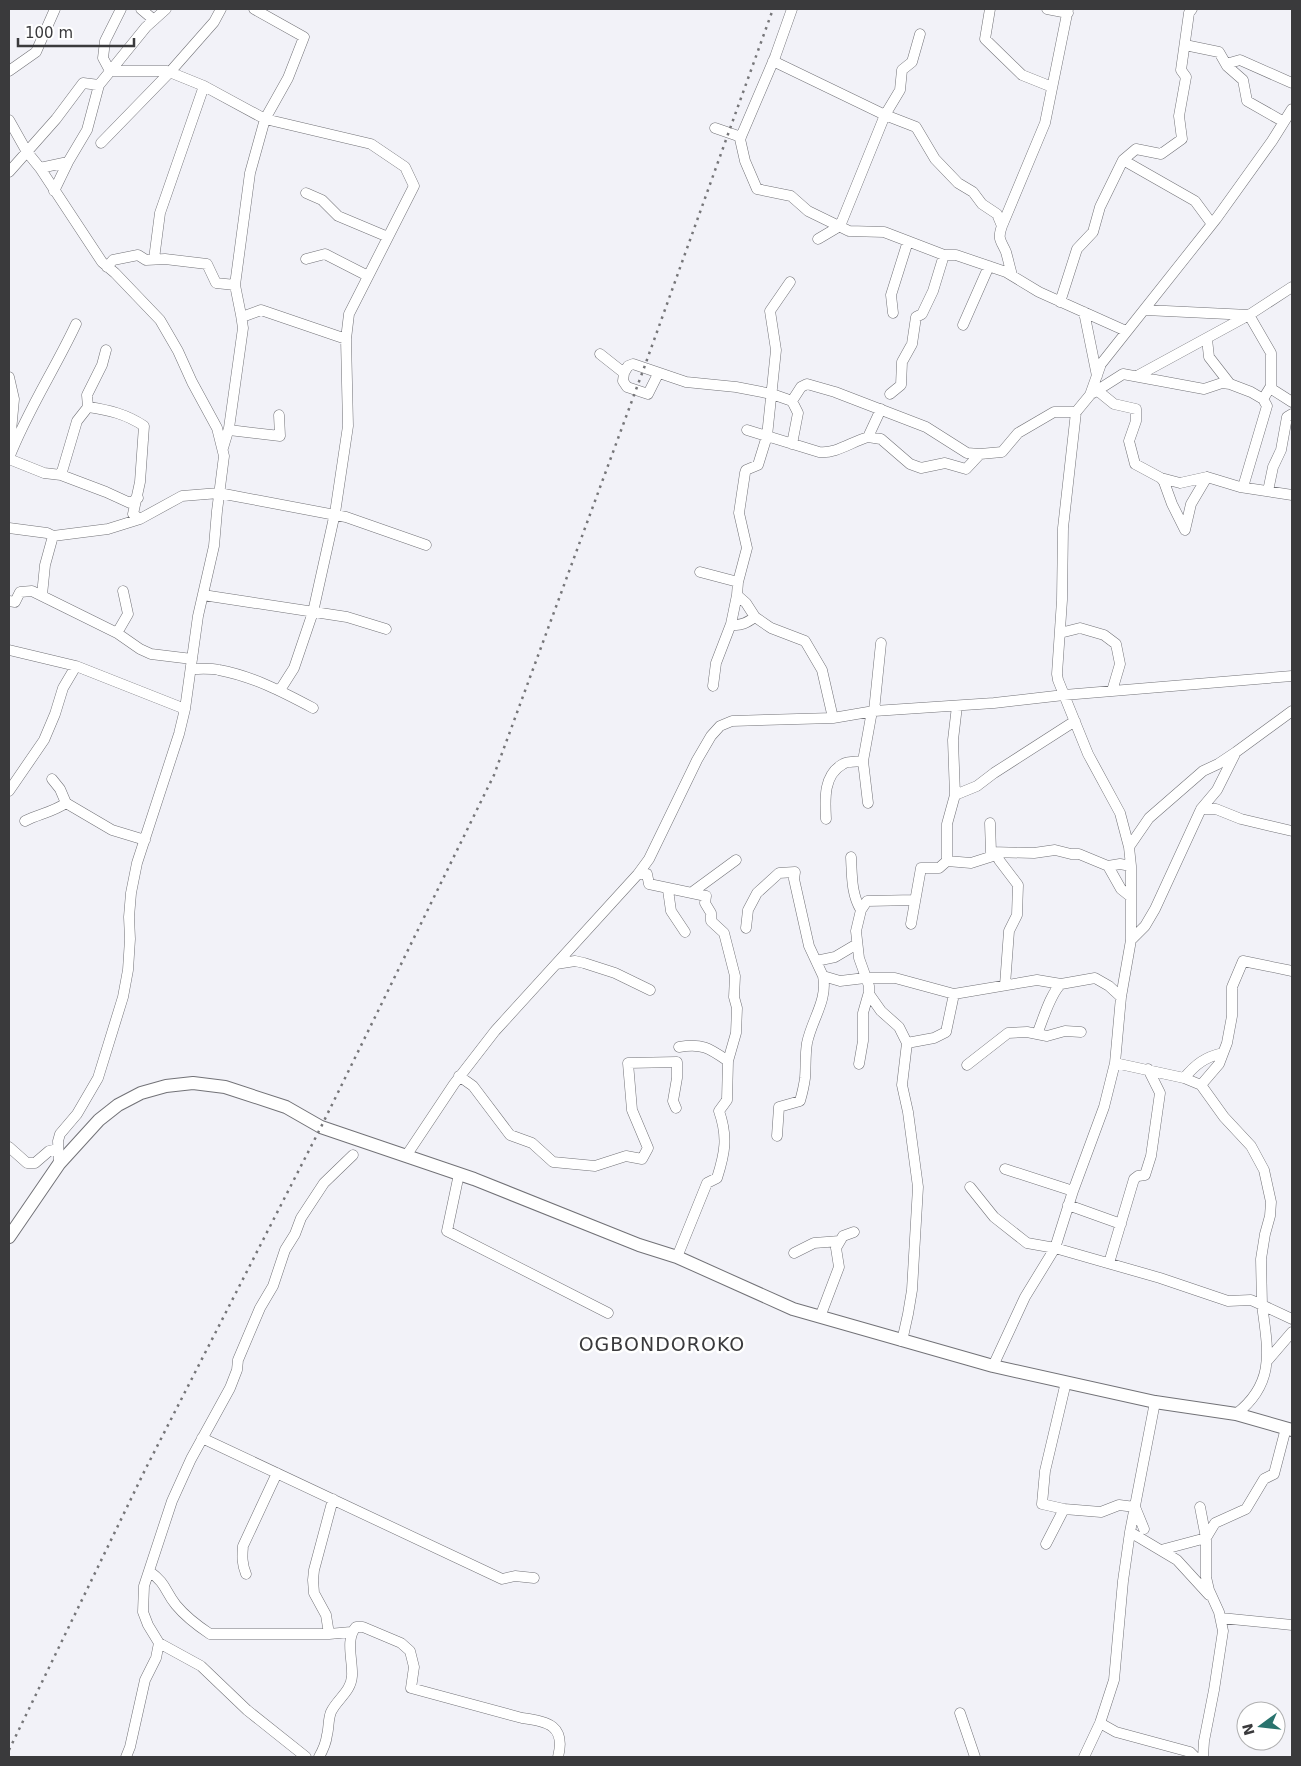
<svg xmlns="http://www.w3.org/2000/svg" width="1301" height="1766" font-family="'DejaVu Sans',sans-serif">
  <style>
    .lines { fill: none; stroke-linecap: round; stroke-linejoin: round }
    .minor-casing { stroke: #727277; stroke-width: 11 }
    .major-casing { stroke: #727277; stroke-width: 14 }
    .minor { stroke: #fff; stroke-width: 10 }
    .major { stroke: #fff; stroke-width: 12 }
    .rail { stroke: #767679; stroke-width: 2.5; stroke-dasharray: 2.5 5; stroke-linecap: butt }
    .labels { text-anchor: middle; stroke-width: 5; stroke-linejoin: round; paint-order: stroke }
    .quarter-label { font-size: 19px; letter-spacing: 1px; fill: #3a3a3c; stroke: #fff }
  </style>
  <rect width="100%" height="100%" fill="#f2f2f8"/>
  <g class="lines">
    <!-- minor casing -->
    <g class="minor-casing">
      <path id="minor" d="M121,9L105,41L103,58L110,71H167L204,86L265,119L371,144L405,167L414,186L349,314L346,339L348,426L335,513L313,612L294,668L280,690
        M141,9L154,20
        M792,9L775,57L740,139L745,161L757,189L791,196L808,211L849,231L884,232L944,255H956L1006,272L1039,292L1126,331
        M990,9L985,39L1022,75L1052,87
        M1047,9L1068,13
        M920,34L912,62L902,70L900,90L885,115L916,127L935,159L958,183L973,192L982,204L997,214L1002,226L1045,123L1068,9
        M1185,45L1219,52L1227,66L1243,80L1247,101L1284,122
        M773,61L885,115L840,226L818,239
        M1226,64L1240,60L1292,83
        M9,71L36,52L55,9
        M9,120L27,152L40,168L102,262L115,273L160,320L178,351L192,382L217,428L224,456L217,511L214,546L198,616L185,709L179,734L137,863L131,893L129,917L130,939L128,970L123,997L98,1078L77,1114L60,1134L58,1141L59,1164
        M715,128L741,137
        M101,143L170,72L214,22L221,9
        M1123,160L1136,149L1161,154L1182,139L1179,116L1186,77L1181,70L1189,13L1192,9
        M40,168L68,162
        M9,172L56,119L83,83L99,85
        M54,191L68,162L87,130L99,85L146,27L166,9
        M306,193L322,200L338,216L388,237
        M1002,226C997,240 1001,240 1006,252C1008,259 1010,268 1012,275
        M154,259L160,213L204,86
        M306,259L325,254L368,276
        M107,267L113,260L138,255L146,260L165,259L207,264L216,283L235,285L241,315L243,328L229,428L223,448
        M235,285L250,173L265,119L288,78L304,37L254,9
        M1060,302L1077,249L1093,232L1100,207L1123,160L1195,201L1212,224
        M1145,310L1249,315L1271,353V386L1263,399L1267,406L1243,487
        M1084,312L1097,376
        M893,313L891,295L908,241
        M242,317L261,310L346,339
        M963,325L989,266
        M1207,339L1209,357L1230,384
        M106,350L102,365L87,395L88,407C109,410 126,414 144,426L140,482L133,514L140,519
        M600,354L624,373L628,366L633,364L686,382L736,387L772,394L792,401L801,387L807,384L835,392L926,427L967,453L980,454
        M624,373L623,381L627,387L648,394L658,374
        M1137,376L1249,315L1292,287
        M9,377L14,399L10,442L12,448
        M1270,388L1292,402
        M1098,391L1114,404L1136,409V421L1129,441L1135,464L1161,478L1180,483L1207,477L1240,487L1292,495
        M1093,393L1123,374L1204,389L1222,383L1230,384L1251,392L1263,399
        M890,394L901,385L902,362L912,344L916,317L922,314L933,291L944,255
        M88,407L77,421L61,475L106,492L130,503L138,498
        M229,430L280,436L279,415
        M747,430L819,452C836,454 851,442 868,437L881,409
        M868,437L881,439L910,464L921,468L945,463L966,469L980,454L1002,452L1018,433L1054,412H1076
        M792,444L798,413L792,401
        M9,458C27,411 55,369 76,324
        M9,459L44,473L61,475
        M1161,478L1164,482L1172,504L1185,530
        M1268,491L1273,467L1281,450L1287,417L1292,414
        M9,528L47,533L53,536
        M1185,530L1191,504L1207,477
        M700,572L738,582L737,595L746,603L755,617L771,628L805,641L822,670L833,718
        M738,582L747,548L739,513L745,473L746,470L758,465L767,436L776,350L770,311L790,282
        M123,591L128,614L117,633L140,649L151,654L192,659
        M42,595L45,565L53,536L108,529L140,519L182,496L219,493L346,517L426,545
        M203,595L347,617L386,629
        M9,601L15,602L20,592L32,591L117,633
        M731,624L737,595
        M1060,633L1080,628L1104,635L1116,644L1120,664L1112,691
        M9,650L76,666L185,709
        M191,669C200,669 210,668 219,670C252,676 283,692 313,708
        M713,686L716,663L731,624C740,627 748,622 755,617
        M874,711L881,643
        M52,779L60,789L66,803L112,830L145,840
        M9,791L44,740L55,714L63,688L76,666
        M955,795L953,740L957,706
        M868,803L863,761L872,711
        M1201,809H1216L1241,819L1292,831
        M826,819C825,800 823,775 843,764C848,761 857,762 863,761
        M25,821C39,814 53,812 66,803
        M990,823L991,852L1034,853L1055,850L1071,854H1079L1108,866L1120,864L1131,866
        M1129,847L1149,818L1203,771L1218,764L1236,752L1292,711
        M991,852L993,856L971,863L947,861V824L955,795L977,786L994,773L1075,721
        M997,853L999,860L1018,885L1017,915L1009,931L1005,985
        M851,857C852,874 851,894 861,910L856,931L859,958L869,986V992L863,1013V1041L859,1064
        M1108,866L1121,889L1131,897
        M638,874H647L649,884L706,896L705,903L711,913V921L724,933L735,976L734,997L737,1008L736,1033L728,1061L727,1100L719,1111C728,1137 725,1153 717,1178L707,1183L677,1257
        M668,890L671,911L685,932
        M691,893L736,860
        M861,910L867,901L915,900
        M911,924L921,868H939L947,861
        M746,928L748,910L757,893L779,873L795,872L794,879L809,946L823,976
        M1131,940L1145,926L1155,909L1201,809L1217,790L1236,752
        M816,961L835,957L857,944
        M556,964L575,961L584,963L615,973L650,990
        M869,994L881,1011L899,1027L907,1043
        M1037,1034C1043,1020 1050,994 1061,984
        M679,1047C702,1043 709,1048 728,1061
        M1115,1063L1184,1078L1201,1085L1224,1117L1251,1146L1264,1170L1271,1202L1270,1216L1265,1234L1261,1259L1262,1305L1292,1319
        M967,1065L1008,1033L1027,1032L1047,1036L1065,1031L1081,1032
        M459,1076L473,1086L510,1135L532,1143L553,1162L595,1166L626,1156L642,1159L648,1148L632,1110L628,1063L677,1062V1078L673,1101L676,1108
        M1184,1078C1196,1064 1205,1057 1223,1053
        M1201,1085L1219,1064L1227,1043L1232,1016V987L1243,961L1292,971
        M777,1136L779,1107L800,1101C802,1094 804,1086 805,1078C806,1067 805,1055 807,1043C812,1019 828,1000 823,976L840,981L865,978H895L954,994L1037,980L1061,984L1095,978L1109,986L1121,997
        M9,1147L27,1163H35L49,1151L58,1149
        M406,1156L454,1084L495,1031L638,874L649,859L697,760L711,736L720,726L732,721L833,718L874,711L994,703L1064,695L1292,676
        M1005,1169L1073,1191
        M459,1174L447,1231L608,1313
        M970,1187L994,1217L1027,1243L1055,1248L1160,1278L1228,1301L1251,1300L1262,1305C1268,1350 1276,1383 1236,1414
        M1068,1205L1121,1224
        M794,1253L814,1243L840,1241
        M1109,1263L1134,1179L1138,1176L1145,1175L1151,1156L1160,1093L1148,1069
        M820,1317L839,1267L836,1248L843,1236L854,1232
        M902,1341L908,1314L912,1290L918,1187L908,1112L902,1085L907,1043L934,1038L946,1032L954,994
        M1268,1360L1292,1332
        M993,1366L1025,1297L1055,1248L1073,1191L1104,1107L1115,1063L1121,997L1131,940V866L1129,847L1120,813L1088,754L1058,680L1057,674L1062,600L1063,528L1076,412L1090,395L1101,364L1216,219L1272,141L1292,109
        M202,1438L502,1579L515,1576L534,1578
        M333,1499L314,1570L313,1580L314,1593L326,1615L329,1634L351,1632
        M1200,1507L1206,1538V1577L1209,1590L1219,1612L1223,1631L1214,1690L1204,1741L1203,1757
        M1064,1509L1042,1504L1045,1471L1066,1382
        M1130,1532L1177,1560L1209,1595
        M1046,1544L1064,1509L1101,1512L1119,1505L1135,1507L1144,1529
        M1161,1550L1206,1538L1215,1523L1246,1509L1264,1479L1274,1474L1286,1428
        M149,1571C167,1584 164,1590 176,1605C185,1616 198,1626 210,1634H329
        M246,1574C242,1564 242,1557 243,1546L277,1473
        M1221,1618L1292,1625
        M960,1713L975,1757
        M1100,1723L1116,1732L1190,1752L1195,1757
        M126,1757L130,1747L145,1680L156,1658L159,1643
        M306,1757L247,1710L201,1666L159,1643L148,1625L143,1612L144,1586L172,1501L191,1459L230,1388L237,1370L238,1360L260,1308L273,1286L285,1250L295,1234L301,1218L324,1183L353,1155
        M319,1757C323,1750 326,1743 327,1735C329,1728 328,1719 331,1712C337,1699 351,1692 352,1676C353,1661 345,1639 356,1627H363L401,1643L410,1651L414,1667L411,1688L522,1718C548,1721 566,1726 558,1757
        M1084,1757L1100,1723L1114,1680L1123,1581L1130,1532L1155,1402"/>
    </g>
    <!-- major casing -->
    <g class="major-casing">
      <path id="major" d="M9,1237L59,1164L99,1120L118,1105L141,1093L166,1086L193,1083L225,1087L286,1107L321,1127L474,1179L639,1245L677,1257L793,1309L993,1366L1155,1402L1236,1414L1292,1430"/>
    </g>
    <!-- minor -->
    <use href="#minor" class="minor"/>
    <!-- major -->
    <use href="#major" class="major"/>
    <!-- rail -->
    <path class="rail" d="M9,1750L146,1468L321,1127L494,775L644,368L773,9"/>
  </g>
  <g class="labels">
    <!-- quarter labels -->
    <g class="quarter-label">
      <text x="662" y="1351">OGBONDOROKO</text>
    </g>
  </g>
  <!-- border -->
  <rect width="1301" height="1766" fill="none" stroke="#3a3a3c" stroke-width="20"/>
  <!-- north arrow -->
  <g transform="translate(1261 1726) rotate(255)"><circle r="24" fill="#ffffff" stroke="#b0b0b1"/>
  <path d="M0-4L9 19L0 12L-9 19Z" fill="#29736e"/>
  <text y="-8" font-size="14" font-weight="bold" text-anchor="middle" fill="#3a3a3c">N</text>
  </g>
  <!-- scale -->
  <path d="M18 38v8h116v-8" fill="none" stroke="#3a3a3c" stroke-width="2.5"/>
  <text x="25" y="38" font-size="15" fill="#3a3a3c" stroke="#ffffff" stroke-width="4" paint-order="stroke">100 m</text>
</svg>
